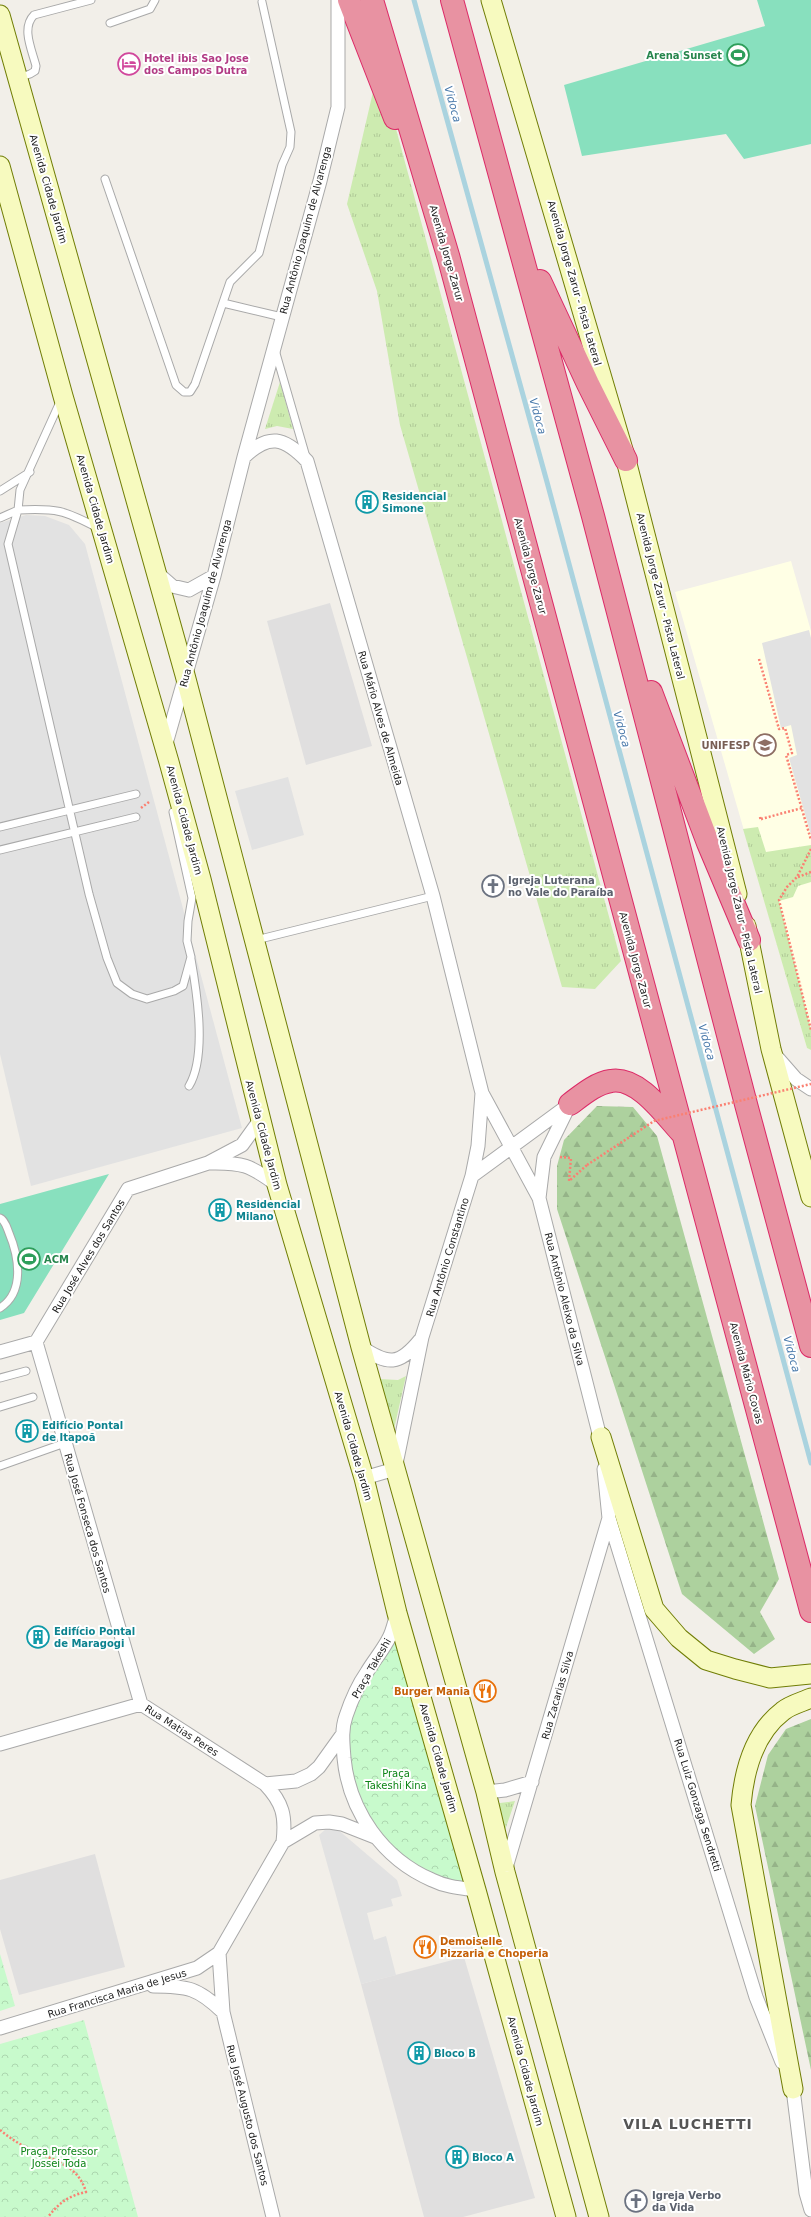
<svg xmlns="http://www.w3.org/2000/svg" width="811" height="2217" font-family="'DejaVu Sans',sans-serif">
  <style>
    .residential { fill: #e0dfdf }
    .education { fill: #ffffe5 }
    .grass { fill: url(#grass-tufts) }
    .forest { fill: url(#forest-firs) }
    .park { fill: url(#park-crowns) }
    .pitch { fill: #88e0be }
    .parking { fill: #e2e2e2 }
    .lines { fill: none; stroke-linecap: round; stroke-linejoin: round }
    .stream { stroke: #aad3df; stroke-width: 5 }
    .lane-casing { stroke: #a9a9a9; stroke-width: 9 }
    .street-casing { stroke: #a9a9a9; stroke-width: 15 }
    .secondary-casing { stroke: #707d05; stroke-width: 21 }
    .highway-casing { stroke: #dc2a67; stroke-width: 24 }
    .path { stroke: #fa8072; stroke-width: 2.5; stroke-dasharray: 2 2; stroke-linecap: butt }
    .lane { stroke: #fff; stroke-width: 7 }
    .street { stroke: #fff; stroke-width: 13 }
    .secondary { stroke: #f7fabf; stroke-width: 19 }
    .highway { stroke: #e892a2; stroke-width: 22 }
    .path-bridge { stroke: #fa8072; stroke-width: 2.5; stroke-dasharray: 2 2; stroke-linecap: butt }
    .labels { text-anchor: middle; stroke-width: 4; stroke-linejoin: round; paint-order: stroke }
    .leisure-label { font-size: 10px; font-weight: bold; fill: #27864d; stroke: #fff; text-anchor: end }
    .hotel-label { font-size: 10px; font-weight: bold; fill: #b23c85; stroke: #fff; text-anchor: start }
    .street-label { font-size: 10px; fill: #222; stroke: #fff }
    .culture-label { font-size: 10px; font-weight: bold; fill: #0d838f; stroke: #fff; text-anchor: start }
    .education-label { font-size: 10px; font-weight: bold; fill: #785e54; stroke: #fff; text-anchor: end }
    .worship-label { font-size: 10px; font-weight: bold; fill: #5b616d; stroke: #fff; text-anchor: start }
    .food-label { font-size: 10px; font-weight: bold; fill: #c56008; stroke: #fff; text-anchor: end }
    .park-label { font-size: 10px; fill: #0c8416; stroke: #fff }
    .water-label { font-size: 11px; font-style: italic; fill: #4a7aab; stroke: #fff }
    .district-label { font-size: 14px; font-weight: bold; letter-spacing: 1px; fill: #555; stroke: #fff }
  </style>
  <defs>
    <pattern id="grass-tufts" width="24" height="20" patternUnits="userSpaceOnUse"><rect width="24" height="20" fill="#cdebb0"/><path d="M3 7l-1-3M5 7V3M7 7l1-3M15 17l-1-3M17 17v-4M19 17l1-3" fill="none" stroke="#b0c997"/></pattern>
    <pattern id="forest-firs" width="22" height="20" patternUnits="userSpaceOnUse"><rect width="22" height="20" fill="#add19e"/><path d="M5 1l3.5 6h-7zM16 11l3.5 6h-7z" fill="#95b388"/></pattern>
    <pattern id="park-crowns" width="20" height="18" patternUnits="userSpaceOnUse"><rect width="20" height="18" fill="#c8facc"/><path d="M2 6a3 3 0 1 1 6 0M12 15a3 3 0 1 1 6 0" fill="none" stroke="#acd6af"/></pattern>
  </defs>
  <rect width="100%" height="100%" fill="#f2efe9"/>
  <!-- residential -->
  <path class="residential" d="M330,603L372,746L306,765L267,621Z
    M95,1854L125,1967L19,1995L0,1929V1880Z
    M464,1957L535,2198L463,2217H424L361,1984Z"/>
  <!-- education -->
  <path class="education" d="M791,561L811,631V1050L807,1048L675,592Z"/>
  <!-- grass -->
  <path class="grass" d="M379,66L621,961L595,989L562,987L400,425L377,291L347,204Z
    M280,382L293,429L277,426L265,429Z
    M758,827L766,852L811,845V882L798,886L793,897L779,901L811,1030V1050L807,1048L743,829Z
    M406,1376L392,1438L379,1379L398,1380Z
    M515,1801L503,1836L492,1804Z"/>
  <!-- forest -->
  <path class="forest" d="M597,1106L633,1107L657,1136L779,1579L760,1612L775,1639L754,1654L682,1594L557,1209V1166L564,1140Z
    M811,1719V2070L755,1806L768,1755L786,1729Z"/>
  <!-- park -->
  <path class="park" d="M397,1613L476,1890L409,1867L361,1815L342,1735Z
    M0,1954L15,2006L0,2011Z
    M84,2020L138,2217H0V2044Z"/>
  <!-- pitch -->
  <path class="pitch" d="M757,0H811V144L744,159L726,134L582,156L564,85L765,26Z
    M109,1174L24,1313L0,1320V1204Z"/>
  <!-- parking -->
  <path class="parking" d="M26,515L45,516L69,525L85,544L242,1128L31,1186L0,1054V523Z
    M809,630L811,638V835L789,758L797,755L791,725L781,728L762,643Z
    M288,777L304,835L252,850L235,791Z
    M327,1828H336L397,1880L402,1896L391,1899L393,1906L367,1913L374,1940L386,1936L396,1975L361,1984L319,1835Z"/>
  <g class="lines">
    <!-- stream -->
    <path class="stream" d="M414,0L547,482L811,1463"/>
    <!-- lane casing -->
    <g class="lane-casing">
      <path id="lane" d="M110,23L150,9L155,0
        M18,78L30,74L35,71L36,66C32,50 21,28 34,15L91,0
        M105,179L176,385L184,392H190L195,384L230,282L259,253L282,165L290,147L291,132L262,2
        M223,303L282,317
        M275,350L306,457
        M0,491L30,472
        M0,518L18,510L20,490L60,402
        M98,528C64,510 56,508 18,510L8,544L89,894L107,958L117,983L132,994L147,999L174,991L183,986L191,957L187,941L188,921L192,898L173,812
        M0,827L136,794
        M0,850L136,817
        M256,940L433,896
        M189,1086C207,1056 197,993 191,959
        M0,1218C5,1220 7,1228 9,1233C19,1257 25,1292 0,1308
        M0,1378L26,1371
        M0,1407L33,1397
        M0,1466L65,1443"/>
    </g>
    <!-- street casing -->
    <g class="street-casing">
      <path id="street" d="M244,457C269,433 284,437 307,461L433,896L482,1093L539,1198L602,1445
        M156,572L172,586L189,590L214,576
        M165,747L214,576L244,457L320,181L338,107V0
        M775,1055L796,1079L811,1089
        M260,1120L242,1145L208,1163C242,1162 250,1165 277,1185
        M472,1176L570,1104
        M539,1198L544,1157L569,1106
        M36,1342L141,1704
        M361,1347C388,1365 399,1366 420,1340
        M0,1352L36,1342L128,1189L208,1163
        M604,1469L609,1518L756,1997L782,2062
        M364,1478L395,1469L422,1337L472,1176L478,1146L482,1093
        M397,1613C395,1621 393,1629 390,1636C384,1649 374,1660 367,1672C358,1685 351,1701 346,1716C341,1730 343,1744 344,1758C349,1811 383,1859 432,1880C446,1887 461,1888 476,1890
        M0,1744L141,1704L265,1784L296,1781L311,1774L319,1767L342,1735
        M265,1784C283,1803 286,1816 283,1842
        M486,1792L505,1790L532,1782
        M505,1871L609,1518
        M219,1953L223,2012L273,2217
        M153,1986C188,1986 198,1988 223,2012
        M0,2028L197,1968L219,1953L283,1842L315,1823L329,1822L342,1824L375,1837
        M790,2082L793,2089L806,2193L811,2210"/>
    </g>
    <!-- secondary casing -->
    <g class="secondary-casing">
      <path id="secondary" d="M491,0L626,460L737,894
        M0,15L185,675L361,1347L486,1792L505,1872L599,2217
        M0,166L63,396L169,762L201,879L277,1185L364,1478L397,1613L476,1890L566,2217
        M746,926L771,1049L811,1197
        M601,1437L654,1609L679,1638L706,1660L735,1669L770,1678L811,1674
        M793,2089L741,1805C744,1771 754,1733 783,1711C790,1705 802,1702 811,1698"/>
    </g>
    <!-- highway casing -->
    <g class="highway-casing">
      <path id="highway" d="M349,0L395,118
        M372,0L449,259L811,1611
        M452,0L593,516L747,1108L811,1346
        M540,281L588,384L626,460
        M651,692L708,843L749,940
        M570,1104C582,1095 596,1083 611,1081C638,1076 665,1115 681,1132"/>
    </g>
    <!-- path -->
    <path class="path" d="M759,659L779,729L785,728L792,753L786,755L811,840
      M141,808L149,802
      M760,817L761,821
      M761,819L802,808
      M811,849L797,877L787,887L779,900L811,1030
      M798,877L811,872
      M560,1157L571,1158L569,1181L587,1165
      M0,2130C10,2138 20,2145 32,2150C55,2161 78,2165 86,2192C68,2196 59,2203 48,2217"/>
    <!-- lane -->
    <use href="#lane" class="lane"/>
    <!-- street -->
    <use href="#street" class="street"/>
    <!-- secondary -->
    <use href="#secondary" class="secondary"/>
    <!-- highway -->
    <use href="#highway" class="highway"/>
    <!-- path-bridge -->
    <path class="path-bridge" d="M587,1165L654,1121L811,1084"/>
  </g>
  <!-- icons -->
  <defs>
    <g id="stadium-ring" transform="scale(1.15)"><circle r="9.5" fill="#fff" stroke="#2e9e5b" stroke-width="1.5"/><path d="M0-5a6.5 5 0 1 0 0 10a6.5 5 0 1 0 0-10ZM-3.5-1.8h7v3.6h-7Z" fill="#2e9e5b"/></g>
    <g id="hotel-ring" transform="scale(1.15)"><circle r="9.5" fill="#fff" stroke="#d1479c" stroke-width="1.5"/><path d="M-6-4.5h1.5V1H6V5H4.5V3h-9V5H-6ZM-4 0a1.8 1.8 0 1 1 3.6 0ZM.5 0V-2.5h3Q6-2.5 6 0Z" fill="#d1479c"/></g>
    <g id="building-ring" transform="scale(1.15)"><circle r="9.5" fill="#fff" stroke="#0f9aa8" stroke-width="1.5"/><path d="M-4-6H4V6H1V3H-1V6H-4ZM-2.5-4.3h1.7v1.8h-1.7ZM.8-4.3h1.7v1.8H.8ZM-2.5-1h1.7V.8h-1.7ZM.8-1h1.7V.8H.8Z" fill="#0f9aa8"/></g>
    <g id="university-ring" transform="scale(1.15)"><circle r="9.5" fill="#fff" stroke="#8d6e63" stroke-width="1.5"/><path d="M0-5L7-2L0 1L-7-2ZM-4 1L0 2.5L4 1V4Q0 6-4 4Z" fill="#8d6e63"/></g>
    <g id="church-ring" transform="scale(1.15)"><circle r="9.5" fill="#fff" stroke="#6b7280" stroke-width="1.5"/><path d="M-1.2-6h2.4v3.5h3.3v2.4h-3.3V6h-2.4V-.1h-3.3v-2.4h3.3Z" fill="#6b7280"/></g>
    <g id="restaurant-ring" transform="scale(1.15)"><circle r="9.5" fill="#fff" stroke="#e8710a" stroke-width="1.5"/><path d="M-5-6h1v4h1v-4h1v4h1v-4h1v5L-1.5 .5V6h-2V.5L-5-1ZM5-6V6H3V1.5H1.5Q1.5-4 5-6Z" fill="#e8710a"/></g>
  </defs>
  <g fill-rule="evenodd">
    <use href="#stadium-ring" x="738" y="55"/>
    <use href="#hotel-ring" x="129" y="64"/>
    <use href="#building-ring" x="367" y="502"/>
    <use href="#university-ring" x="765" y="745"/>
    <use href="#church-ring" x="493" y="886"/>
    <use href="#building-ring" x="220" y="1210"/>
    <use href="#stadium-ring" x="29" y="1259"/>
    <use href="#building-ring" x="27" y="1431"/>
    <use href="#building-ring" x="38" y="1637"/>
    <use href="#restaurant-ring" x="485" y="1691"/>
    <use href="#restaurant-ring" x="425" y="1947"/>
    <use href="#building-ring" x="419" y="2053"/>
    <use href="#building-ring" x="457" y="2157"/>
    <use href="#church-ring" x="636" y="2201"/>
  </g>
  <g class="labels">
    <!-- leisure labels -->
    <g class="leisure-label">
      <text x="722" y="59">Arena Sunset</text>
      <text x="44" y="1263" text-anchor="start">ACM</text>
    </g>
    <!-- hotel labels -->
    <g class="hotel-label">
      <text x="144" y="62">Hotel ibis Sao Jose<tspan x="144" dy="12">dos Campos Dutra</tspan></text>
    </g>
    <!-- street labels -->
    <g class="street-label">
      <text transform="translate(49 189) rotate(74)" y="4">Avenida Cidade Jardim</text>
      <text transform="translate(305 230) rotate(-75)" y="4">Rua Antônio Joaquim de Alvarenga</text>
      <text transform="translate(447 253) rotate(74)" y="4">Avenida Jorge Zarur</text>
      <text transform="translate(575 283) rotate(74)" y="4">Avenida Jorge Zarur - Pista Lateral</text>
      <text transform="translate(96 509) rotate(74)" y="4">Avenida Cidade Jardim</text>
      <text transform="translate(531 566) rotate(75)" y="4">Avenida Jorge Zarur</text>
      <text transform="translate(661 596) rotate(76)" y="4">Avenida Jorge Zarur - Pista Lateral</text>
      <text transform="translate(205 603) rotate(-75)" y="4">Rua Antônio Joaquim de Alvarenga</text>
      <text transform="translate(381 718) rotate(74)" y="4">Rua Mário Alves de Almeida</text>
      <text transform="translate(185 820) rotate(75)" y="4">Avenida Cidade Jardim</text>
      <text transform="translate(740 910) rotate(77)" y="4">Avenida Jorge Zarur - Pista Lateral</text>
      <text transform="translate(636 960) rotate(75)" y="4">Avenida Jorge Zarur</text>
      <text transform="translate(264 1135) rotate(75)" y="4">Avenida Cidade Jardim</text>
      <text transform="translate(88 1256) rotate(-59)" y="4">Rua José Alves dos Santos</text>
      <text transform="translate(447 1257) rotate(-73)" y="4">Rua Antônio Constantino</text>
      <text transform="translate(565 1299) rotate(76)" y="4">Rua Antônio Aleixo da Silva</text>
      <text transform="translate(747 1373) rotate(75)" y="4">Avenida Mário Covas</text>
      <text transform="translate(354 1446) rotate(74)" y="4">Avenida Cidade Jardim</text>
      <text transform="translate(88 1523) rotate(74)" y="4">Rua José Fonseca dos Santos</text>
      <text transform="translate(371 1668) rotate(-60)" y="4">Praça Takeshi</text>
      <text transform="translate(557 1695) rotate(-74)" y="4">Rua Zacarias Silva</text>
      <text transform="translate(182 1730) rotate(33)" y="4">Rua Matias Peres</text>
      <text transform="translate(439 1758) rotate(74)" y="4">Avenida Cidade Jardim</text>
      <text transform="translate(698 1805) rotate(73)" y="4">Rua Luiz Gonzaga Sendretti</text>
      <text transform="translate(117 1993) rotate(-17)" y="4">Rua Francisca Maria de Jesus</text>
      <text transform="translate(526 2071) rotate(75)" y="4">Avenida Cidade Jardim</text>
      <text transform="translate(248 2115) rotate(76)" y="4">Rua José Augusto dos Santos</text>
    </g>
    <!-- culture labels -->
    <g class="culture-label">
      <text x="382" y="500">Residencial<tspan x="382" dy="12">Simone</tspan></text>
      <text x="236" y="1208">Residencial<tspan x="236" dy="12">Milano</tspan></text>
      <text x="42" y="1429">Edifício Pontal<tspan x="42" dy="12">de Itapoã</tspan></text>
      <text x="54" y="1635">Edifício Pontal<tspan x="54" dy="12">de Maragogi</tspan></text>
      <text x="434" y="2057">Bloco B</text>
      <text x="472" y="2161">Bloco A</text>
    </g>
    <!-- education labels -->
    <g class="education-label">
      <text x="750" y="749">UNIFESP</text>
    </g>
    <!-- worship labels -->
    <g class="worship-label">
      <text x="508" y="884">Igreja Luterana<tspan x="508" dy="12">no Vale do Paraíba</tspan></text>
      <text x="652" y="2199">Igreja Verbo<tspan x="652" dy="12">da Vida</tspan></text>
    </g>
    <!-- food labels -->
    <g class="food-label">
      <text x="470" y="1695">Burger Mania</text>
      <text x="440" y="1945" text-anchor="start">Demoiselle<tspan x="440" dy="12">Pizzaria e Choperia</tspan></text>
    </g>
    <!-- park labels -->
    <g class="park-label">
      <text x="396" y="1777">Praça<tspan x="396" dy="12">Takeshi Kina</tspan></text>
      <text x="59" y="2155">Praça Professor<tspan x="59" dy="12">Jossei Toda</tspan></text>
    </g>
    <!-- water labels -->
    <g class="water-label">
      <text transform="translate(453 104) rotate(75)" y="4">Vidoca</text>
      <text transform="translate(538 416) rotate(75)" y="4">Vidoca</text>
      <text transform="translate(622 729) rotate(75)" y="4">Vidoca</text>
      <text transform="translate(707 1042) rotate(75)" y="4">Vidoca</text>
      <text transform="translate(792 1354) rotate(75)" y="4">Vidoca</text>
    </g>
    <!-- district labels -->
    <g class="district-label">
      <text x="688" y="2129">VILA LUCHETTI</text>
    </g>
  </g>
</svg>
